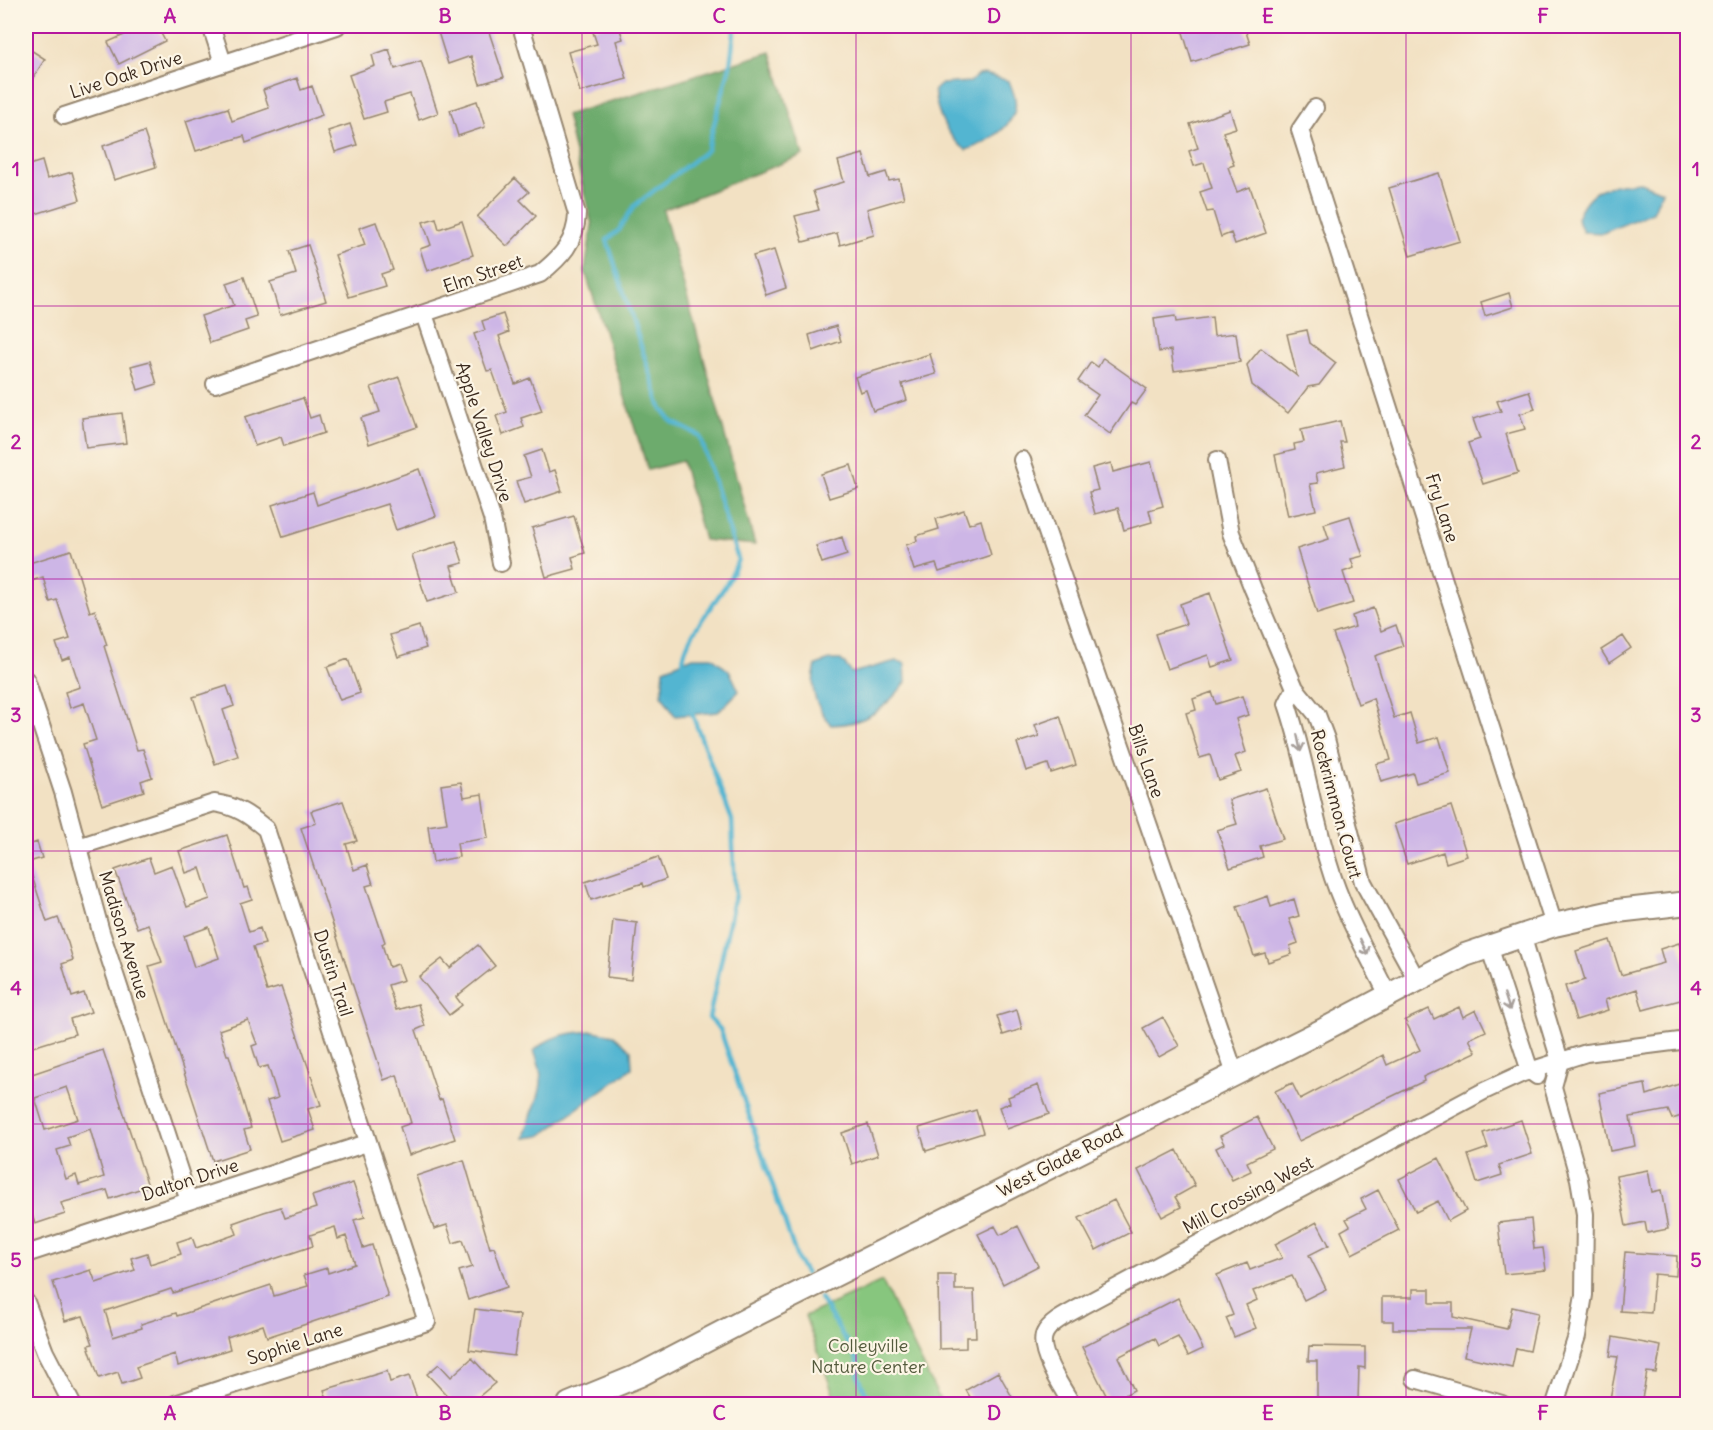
<svg xmlns="http://www.w3.org/2000/svg" width="1713" height="1430" font-family="Delius,sans-serif">
  <style>
    .green { fill: #87c67e; stroke: #61784e; stroke-width: 1.5 }
    .forest { fill: #6dab6d; stroke: #546a46; stroke-width: 1.5 }
    .water { fill: #52b5d1; stroke: #467078; stroke-width: 1.5 }
    .lines { fill: none; stroke-linecap: round; stroke-linejoin: round }
    .stream { stroke: #52b5d1; stroke-width: 4.5 }
    .building { fill: #cdb6e6; fill-rule: evenodd }
    .minor-casing { stroke: #968670; stroke-width: 20 }
    .secondary-casing { stroke: #968670; stroke-width: 26 }
    .minor { stroke: #fff; stroke-width: 16 }
    .secondary { stroke: #fff; stroke-width: 22 }
    .oneway { stroke: #a79f9a }
    .grid { fill: none; stroke: #b5179e; stroke-width: 1.5; stroke-opacity: 0.55 }
    .labels { text-anchor: middle; stroke-width: 4.5; stroke-linejoin: round; paint-order: stroke }
    .street-label { font-size: 18px; fill: #3b2a1e; stroke: #fcf5e5 }
    .park-label { font-size: 18px; fill: #52593b; stroke: #fcf5e5 }
    .neatline { fill: none; stroke: #b5179e; stroke-width: 2 }
    .grid-label { font-size: 20px; text-anchor: middle; font-weight: bold; fill: #b5179e }
  </style>
  <rect width="100%" height="100%" fill="#fcf5e5"/>
  <filter id="ink" filterUnits="userSpaceOnUse"><feTurbulence type="fractalNoise" baseFrequency=".0167" numOctaves="2"/><feDisplacementMap in="SourceGraphic" scale="12" xChannelSelector="R" yChannelSelector="G"/><feConvolveMatrix kernelMatrix="1 2 1 2 8 2 1 2 1" color-interpolation-filters="sRGB"/></filter>
  <filter id="wash" filterUnits="userSpaceOnUse"><feTurbulence type="fractalNoise" baseFrequency=".008" numOctaves="4" result="noise"/><feDisplacementMap in="SourceGraphic" scale="24" xChannelSelector="R" yChannelSelector="G"/><feGaussianBlur stdDeviation="1.35" result="paint"/><feColorMatrix in="noise" values="0 0 0 0 0 0 0 0 0 0 0 0 0 0 0 0 0 1.4 0 .05"/><feComposite in="paint" operator="in"/></filter>
  <g filter="url(#wash)">
    <rect width="100%" height="100%" fill="#f2e1c3"/>
    <!-- green -->
    <path class="green" d="M882,1281L942,1404H837L805,1316Z"/>
    <!-- forest -->
    <path class="forest" d="M771,52L803,155L663,210L755,545L704,540L682,461L648,470L585,271L592,225L566,115Z"/>
    <!-- water -->
    <path class="water" d="M985,74L1009,81C1011,86 1014,93 1015,99C1020,124 986,144 966,150C946,136 937,113 934,90L942,84L970,82L978,75Z
      M1640,182L1662,191L1653,212L1603,233L1583,232L1577,218C1589,186 1609,185 1640,182Z
      M693,657H712L730,672L739,691L718,712L675,716L662,695L664,669Z
      M830,660H841L852,673L896,661L905,663L906,682C886,708 865,725 831,725C815,705 809,690 816,665Z
      M593,1031L614,1035L631,1050L632,1068L540,1136L524,1138C533,1100 551,1091 534,1051C551,1034 571,1033 593,1031Z"/>
    <g class="lines">
      <!-- stream -->
      <path class="stream" d="M683,664C682,633 729,593 738,559L700,436L672,422L661,408L607,240L619,230L634,206L707,150L730,66L735,26
        M691,711L732,820L735,895L709,1018L720,1029L798,1261L806,1274
        M820,1298L857,1359L859,1377L870,1404"/>
    </g>
    <g id="blocks">
      <!-- building -->
      <path class="building" d="M120,26H157L165,41L119,64L108,42L124,35Z
        M456,26H487L504,77L480,84L471,56L448,64L438,32Z
        M604,26H619L623,39L616,41L627,79L580,92L568,52L597,44L592,29Z
        M1181,26H1244L1250,44L1192,62Z
        M26,47L45,59L26,89Z
        M389,49L395,69L421,61L438,113L419,120L410,94L384,102L387,112L364,119L349,75L375,66L372,55Z
        M297,78L301,90L312,86L322,115L246,143L244,136L196,151L186,121L228,108L232,121L269,108L263,90Z
        M477,101L485,127L458,136L450,110Z
        M1230,110L1236,128L1223,132L1234,165L1228,167L1237,192L1250,187L1266,233L1235,244L1231,233L1221,237L1213,211L1207,212L1200,192L1212,188L1204,163L1194,166L1189,151L1198,148L1190,124Z
        M350,124L357,145L335,152L328,131Z
        M144,132L156,167L114,180L103,146Z
        M863,154L870,177L886,172L889,181L899,179L904,198L867,209L874,235L840,245L837,233L803,242L795,216L819,210L813,191L844,182L838,161Z
        M42,161L47,179L72,172L80,200L26,217V166Z
        M1439,173L1460,241L1410,256L1389,188Z
        M515,178L529,192L520,200L536,216L507,246L477,217Z
        M436,218L439,229L462,221L473,255L427,271L420,249L431,245L423,222Z
        M376,222L393,270L381,274L385,286L349,297L335,255L365,245L359,228Z
        M308,245L326,301L280,315L270,282L296,274L289,251Z
        M774,250L786,288L766,295L753,256Z
        M244,277L257,317L245,321L248,330L210,343L201,316L234,305L226,283Z
        M1509,293L1513,307L1485,316L1481,302Z
        M503,314L509,332L499,336L515,384L530,378L542,411L521,418L524,427L503,435L496,416L507,412L492,370L487,371L474,334L485,330L482,321Z
        M1175,316L1176,322L1212,317L1214,336L1236,333L1240,362L1174,371L1171,350L1159,352L1154,319Z
        M836,326L841,341L813,351L809,335Z
        M1307,330L1310,343L1336,363L1319,385L1308,387L1288,413L1252,385L1247,365L1261,348L1297,376L1287,334Z
        M930,354L936,374L902,384L907,400L873,411L866,390L860,392L855,377Z
        M1103,358L1147,389L1135,405L1131,403L1110,434L1084,415L1098,395L1078,381L1091,362L1098,367Z
        M150,361L157,384L138,390L131,366Z
        M399,377L417,427L369,444L361,418L380,412L371,387Z
        M1529,391L1535,409L1520,414L1525,429L1506,434L1518,473L1483,484L1468,443L1480,439L1473,419L1501,411L1497,401Z
        M303,398L310,418L319,415L324,433L284,446L281,437L255,446L245,417Z
        M122,413L126,443L86,448L82,418Z
        M1340,421L1345,442H1340L1345,466L1316,473L1318,483L1310,484L1316,510L1288,516L1275,455L1295,450L1294,444L1304,442L1301,430Z
        M542,450L549,472L555,470L562,491L524,504L516,481L531,477L524,456Z
        M1151,462L1163,506L1149,510L1152,522L1124,530L1118,508L1095,514L1089,492L1098,490L1092,468L1111,463L1113,472Z
        M851,465L858,489L829,498L821,474Z
        M419,469L436,516L396,530L387,504L283,537L272,505L313,492L317,505Z
        M964,510L969,524L981,520L991,555L939,572L936,564L914,570L906,545L917,541L916,536L939,529L936,519Z
        M574,516L585,553L572,557L575,569L546,577L532,528Z
        M1350,516L1363,556L1351,559L1354,568L1343,572L1353,603L1317,614L1297,549L1329,539L1324,524Z
        M842,537L847,555L822,563L816,546Z
        M456,541L463,563L451,566L459,592L427,602L412,555Z
        M71,550L90,612L95,610L107,645L104,646L137,750L143,749L152,777L141,781L144,791L102,805L83,744L96,740L84,703L70,708L65,692L80,687L70,657L62,660L56,643L70,639L57,600L50,602L43,577L28,582L26,573V564Z
        M1210,593L1233,660L1212,667L1208,655L1167,669L1155,634L1186,624L1180,604Z
        M1373,608L1381,631L1396,625L1403,646L1375,656L1394,718L1410,713L1419,743L1439,737L1450,773L1416,783L1413,773L1381,782L1376,764L1391,760L1373,698L1358,704L1333,634L1355,627L1352,616Z
        M419,626L426,648L398,657L390,635Z
        M1623,636L1631,648L1609,663L1601,650Z
        M348,659L360,693L340,700L327,667Z
        M227,686L234,706L223,710L238,756L215,764L193,697Z
        M1212,692L1216,704L1242,696L1248,715L1236,719L1246,752L1235,756L1241,772L1218,780L1210,755L1200,758L1186,713L1196,710L1193,699Z
        M1060,716L1076,765L1051,773L1048,764L1026,771L1017,743L1039,736L1035,725Z
        M461,782L464,797L482,794L488,838L457,843L459,857L433,862L428,826L447,823L441,785Z
        M1266,788L1283,839L1260,846L1263,857L1230,868L1217,830L1237,824L1229,800Z
        M343,801L357,841L346,844L354,870L367,865L373,884L366,886L385,942L382,944L389,967L398,964L404,980L388,985L396,1010L418,1004L425,1026L416,1030L439,1100L442,1099L455,1139L409,1155L400,1127L411,1123L397,1075L384,1080L301,828L316,823L311,811Z
        M1451,806L1467,856L1446,863L1443,852L1407,864L1394,824Z
        M227,835L244,888L248,887L252,899L240,903L249,932L260,928L265,944L253,947L267,991L281,987L321,1105L308,1109L315,1130L280,1141L267,1101L278,1098L268,1066L259,1068L252,1046L257,1044L248,1020L219,1030L227,1055H229L251,1128L244,1130L250,1149L213,1161L149,966L162,962L148,924L137,928L115,870L149,858L154,872L172,865L187,907L210,899L200,868L186,873L179,851ZM209,927L219,958L194,967L184,936Z
        M37,842L42,858L26,863V846Z
        M658,857L666,879L644,887L643,883L591,900L585,882Z
        M28,864L47,922L58,918L68,943L73,960L62,964L72,997L84,993L91,1012L70,1019L75,1034L26,1049V995H30L26,981V865Z
        M1268,896L1271,907L1294,899L1299,916L1289,919L1298,943L1290,946L1292,954L1268,962L1265,953L1254,956L1237,907Z
        M613,920L637,923L631,980L607,977Z
        M1610,940L1621,975L1664,963L1660,949L1679,943L1688,973V998L1643,1010L1637,989L1605,1000L1608,1010L1576,1020L1565,986L1585,980L1576,951Z
        M478,945L495,966L456,997L462,1005L449,1015L419,977L442,959L450,968Z
        M1459,1007L1463,1017L1476,1010L1486,1031L1469,1039L1476,1052L1423,1077L1424,1081L1299,1141L1275,1091L1292,1083L1300,1099L1383,1055L1387,1065L1420,1050L1405,1020L1429,1009L1434,1019Z
        M1017,1010L1022,1029L1003,1035L997,1016Z
        M1163,1017L1179,1046L1159,1057L1143,1028Z
        M103,1050L148,1186L110,1199L107,1190L61,1203L65,1214L35,1224L26,1195V1076ZM67,1087L78,1119L45,1130L35,1098ZM90,1129L104,1177L79,1185L76,1175L66,1179L57,1150L70,1146L67,1137Z
        M1688,1081V1114L1672,1119L1668,1110L1630,1117L1635,1146L1610,1151L1599,1093L1645,1084L1647,1095Z
        M1038,1085L1049,1114L1007,1129L999,1107L1010,1103L1008,1097Z
        M976,1110L983,1133L926,1151L919,1128Z
        M1257,1117L1273,1149L1247,1162L1251,1171L1232,1180L1216,1148L1224,1144L1220,1136Z
        M1521,1120L1532,1154L1499,1165L1502,1175L1477,1183L1468,1155L1488,1148L1483,1133Z
        M868,1124L878,1155L852,1164L842,1133Z
        M1177,1150L1195,1186L1175,1197L1181,1207L1162,1217L1138,1170Z
        M1439,1158L1466,1211L1448,1221L1438,1201L1416,1212L1399,1179Z
        M464,1160L490,1248L494,1247L507,1287L468,1300L459,1271L472,1267L463,1240L453,1243L447,1225L434,1229L416,1176Z
        M1648,1170L1652,1192L1661,1190L1668,1229L1647,1233L1645,1222L1626,1226L1616,1176Z
        M353,1183L365,1217L354,1220L363,1248L372,1245L388,1297L267,1337L263,1325L227,1337L230,1349L178,1366L175,1354L136,1367L140,1378L122,1384L118,1372L99,1378L88,1345L93,1344L83,1316L65,1321L53,1282L91,1270L96,1283L135,1270L131,1258L147,1253L150,1264L181,1254L177,1242L192,1237L196,1248L237,1234L233,1223L264,1212L281,1207L285,1218L316,1208L312,1196ZM335,1227L338,1239L346,1236L355,1264L328,1273L327,1268L304,1275L308,1286L274,1296L271,1285L177,1316L176,1313L141,1324L142,1328L113,1337L105,1311L171,1289L173,1293L313,1246L310,1235Z
        M1378,1190L1399,1230L1352,1254L1341,1231L1350,1226L1346,1219L1366,1209L1361,1199Z
        M1114,1200L1131,1232L1096,1250L1079,1218Z
        M1531,1219L1534,1249L1543,1248L1546,1270L1504,1274L1498,1223Z
        M1317,1222L1329,1245L1309,1255L1326,1289L1304,1300L1292,1276L1253,1291L1257,1300L1246,1305L1256,1328L1234,1337L1226,1318L1233,1315L1217,1275L1247,1263L1250,1270L1282,1258L1275,1244Z
        M995,1226L1000,1235L1018,1226L1038,1266L1003,1284L978,1234Z
        M1625,1252L1677,1256L1676,1276L1654,1274L1651,1313L1620,1311Z
        M938,1275H955V1290H974L976,1337H966V1348L939,1349Z
        M1413,1289H1430V1303H1453V1317L1507,1329L1512,1307L1538,1313L1530,1351L1516,1348L1512,1367L1464,1356L1471,1329H1393V1321H1382V1297H1413Z
        M1178,1298L1203,1349L1188,1356L1178,1337L1159,1346L1155,1338L1118,1357L1134,1390L1110,1403L1082,1347Z
        M475,1309L520,1315L514,1356L469,1350Z
        M1613,1337L1661,1346L1656,1373L1647,1372L1641,1404H1609L1618,1357L1610,1356Z
        M1309,1346L1365,1347V1368L1359,1367L1358,1401H1317V1361H1308Z
        M472,1358L495,1383L470,1404H455L427,1374L439,1364L451,1377Z
        M387,1371L390,1382L409,1376L419,1404H329L324,1390Z
        M998,1372L1016,1404H974L966,1390Z"/>
    </g>
  </g>
  <g filter="url(#ink)">
    <use href="#blocks" fill-opacity="0" stroke="#968670" stroke-width="1.5"/>
    <g class="lines">
      <!-- minor casing -->
      <g class="minor-casing">
        <path id="minor" d="M211,26L223,63
          M1315,108L1300,130L1554,925
          M64,116L337,26
          M424,314L492,518L501,563
          M215,384L540,274C561,257 576,242 577,214L521,26
          M1022,460L1235,1074
          M1217,460L1231,533L1253,589L1295,688L1317,715L1326,739L1363,882L1417,980
          M26,680L63,792L101,932L189,1201
          M1295,688L1287,704C1305,756 1312,812 1329,865C1342,910 1367,953 1388,995
          M78,847L214,803C237,806 249,815 266,829L427,1322L175,1404
          M1522,935L1560,1061L1553,1087L1579,1179L1585,1214L1584,1295L1577,1336L1555,1404
          M1489,946L1530,1071L1537,1076
          M26,1254L367,1143
          M26,1302L45,1352L72,1404
          M1415,1379L1502,1404
          M1072,1404C1063,1390 1036,1349 1045,1333C1051,1321 1071,1313 1082,1306L1484,1091L1523,1073L1586,1053L1688,1040"/>
      </g>
      <!-- secondary casing -->
      <g class="secondary-casing">
        <path id="secondary" d="M569,1404L640,1375L759,1313L1323,1030L1465,955L1554,925L1617,911L1688,903"/>
      </g>
      <!-- minor -->
      <use href="#minor" class="minor"/>
      <!-- secondary -->
      <use href="#secondary" class="secondary"/>
    </g>
    <!-- one-way arrows -->
    <defs><path id="oneway-shaft" d="M-6 0H5M1.5-3L5.5 0L1.5 3" fill="none" stroke-width="1.6" stroke-linecap="round" stroke-linejoin="round" transform="scale(1.5)"/></defs>
    <g class="oneway">
      <use href="#oneway-shaft" transform="translate(1299 743) rotate(78)"/>
      <use href="#oneway-shaft" transform="translate(1364 947) rotate(65)"/>
      <use href="#oneway-shaft" transform="translate(1507 1002) rotate(72)"/>
    </g>
  </g>
  <!-- grid -->
  <path class="grid" d="M308,26V1404M582,26V1404M856,26V1404M1131,26V1404M1406,26V1404M26,306H1688M26,579H1688M26,851H1688M26,1124H1688"/>
  <g class="labels">
    <!-- street labels -->
    <g class="street-label">
      <text transform="translate(126 75) rotate(-18)" y="6">Live Oak Drive</text>
      <text transform="translate(483 274) rotate(-19)" y="6">Elm Street</text>
      <text transform="translate(484 432) rotate(72)" y="6">Apple Valley Drive</text>
      <text transform="translate(1442 508) rotate(72)" y="6">Fry Lane</text>
      <text transform="translate(1146 761) rotate(71)" y="6">Bills Lane</text>
      <text transform="translate(1336 804) rotate(75)" y="6">Rockrimmon Court</text>
      <text transform="translate(124 935) rotate(73)" y="6">Madison Avenue</text>
      <text transform="translate(333 973) rotate(72)" y="6">Dustin Trail</text>
      <text transform="translate(1060 1161) rotate(-27)" y="6">West Glade Road</text>
      <text transform="translate(190 1180) rotate(-18)" y="6">Dalton Drive</text>
      <text transform="translate(1248 1195) rotate(-28)" y="6">Mill Crossing West</text>
      <text transform="translate(295 1344) rotate(-18)" y="6">Sophie Lane</text>
    </g>
    <!-- park labels -->
    <g class="park-label">
      <text x="868" y="1352">Colleyville<tspan x="868" dy="21">Nature Center</tspan></text>
    </g>
  </g>
  <!-- margin -->
  <rect width="1713" height="1430" fill="none" stroke="#fcf5e5" stroke-width="66"/>
  <rect x="33" y="33" width="1647" height="1364" class="neatline"/>
  <g class="grid-label">
    <text x="170" y="23">A</text>
    <text x="445" y="23">B</text>
    <text x="719" y="23">C</text>
    <text x="994" y="23">D</text>
    <text x="1268" y="23">E</text>
    <text x="1543" y="23">F</text>
    <text x="16" y="176">1</text>
    <text x="1696" y="176">1</text>
    <text x="16" y="449">2</text>
    <text x="1696" y="449">2</text>
    <text x="16" y="722">3</text>
    <text x="1696" y="722">3</text>
    <text x="16" y="995">4</text>
    <text x="1696" y="995">4</text>
    <text x="16" y="1267">5</text>
    <text x="1696" y="1267">5</text>
    <text x="170" y="1420">A</text>
    <text x="445" y="1420">B</text>
    <text x="719" y="1420">C</text>
    <text x="994" y="1420">D</text>
    <text x="1268" y="1420">E</text>
    <text x="1543" y="1420">F</text>
  </g>
</svg>
